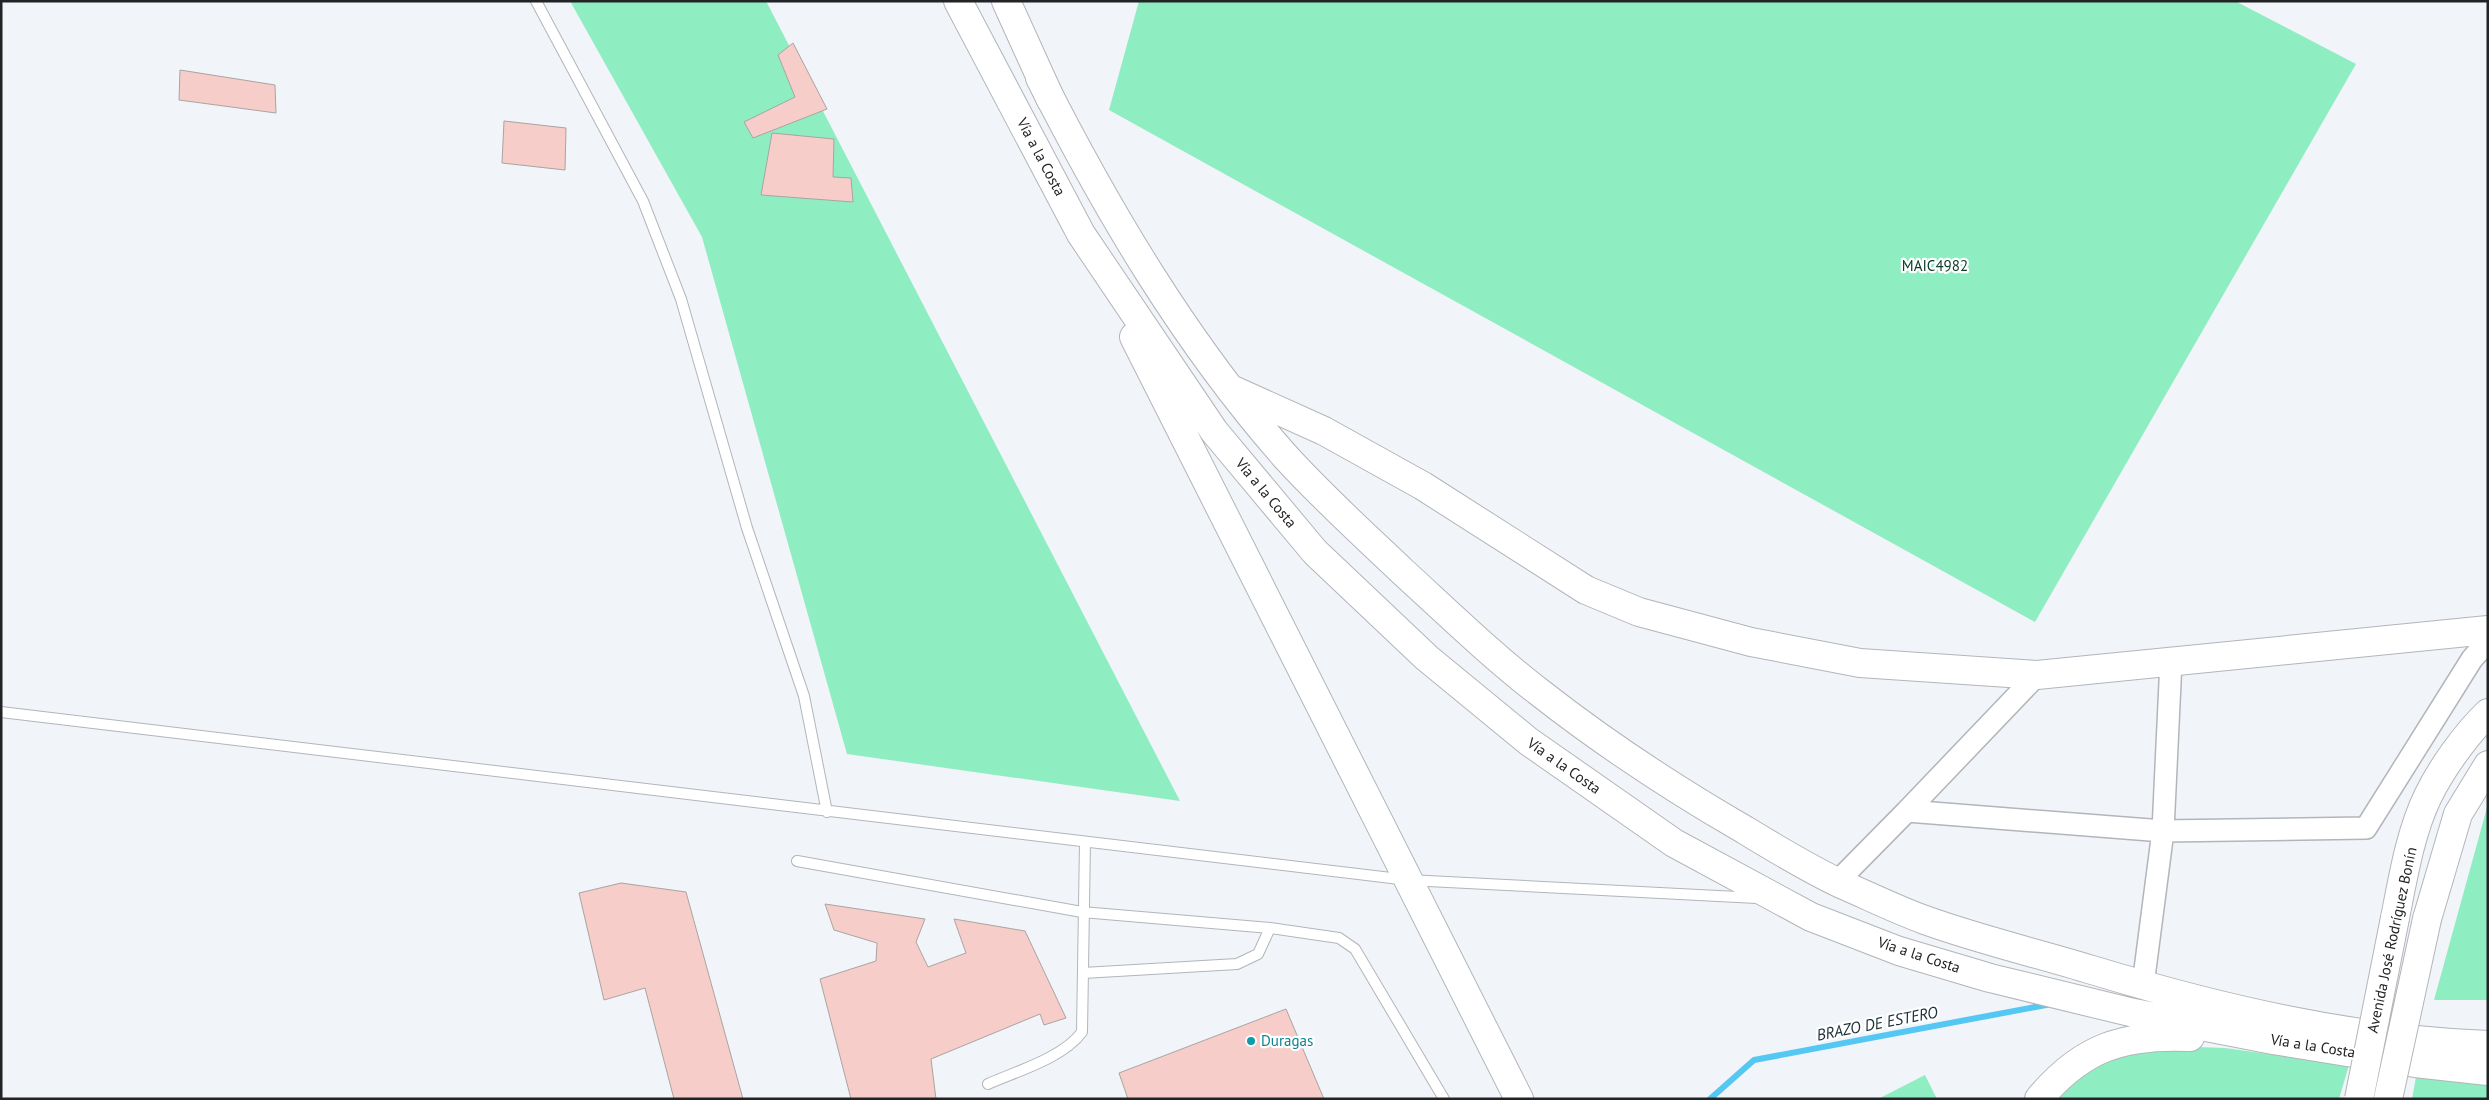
<svg xmlns="http://www.w3.org/2000/svg" width="2489" height="1100" font-family="'PT Sans',sans-serif">
  <style>
    .green { fill: #8fedc2 }
    .lines { fill: none; stroke-linecap: round; stroke-linejoin: round }
    .stream { stroke: #54c7f2; stroke-width: 6 }
    .building { fill: #f6cdc8; stroke: #a9a4a3 }
    .lane-casing { stroke: #b2b5b9; stroke-width: 12 }
    .street-casing { stroke: #b2b5b9; stroke-width: 24 }
    .primary-casing { stroke: #b2b5b9; stroke-width: 30 }
    .highway-casing { stroke: #b2b5b9; stroke-width: 30 }
    .lane { stroke: #fff; stroke-width: 10 }
    .street { stroke: #fff; stroke-width: 21 }
    .primary { stroke: #fff; stroke-width: 28 }
    .highway { stroke: #fff; stroke-width: 28 }
    .primary-bridge-casing { stroke: #b2b5b9; stroke-width: 30; stroke-linecap: butt }
    .primary-bridge { stroke: #fff; stroke-width: 28 }
    .culture-dot { fill: #0f9aa8; stroke: #fff; stroke-width: 2 }
    .labels { text-anchor: middle; stroke-width: 4.5; stroke-linejoin: round; paint-order: stroke }
    .street-label { font-size: 15px; fill: #222325; stroke: #fff }
    .park-label { font-size: 15px; fill: #0b3a28; stroke: #fff }
    .culture-label { font-size: 15px; fill: #0d838f; stroke: #fff; text-anchor: start }
    .water-label { font-size: 16px; font-style: italic; fill: #1b2f37; stroke: #fff }
  </style>
  <rect width="100%" height="100%" fill="#f1f4f8"/>
  <!-- green -->
  <path class="green" d="M570,1H766L1180,801L847,754L702,237Z
    M1139,1H2235L2356,64L2035,622L1109,110Z
    M2488,804V1000H2434Z
    M2141,1045L2225,1048L2349,1065L2339,1099H2056L2065,1084L2107,1054Z
    M1925,1075L1937,1099H1878Z
    M2416,1077L2488,1080V1099H2412Z"/>
  <g class="lines">
    <!-- stream -->
    <path class="stream" d="M1710,1099L1754,1060L2051,1004"/>
  </g>
  <!-- building -->
  <path class="building" d="M793,43L827,109L753,138L744,122L795,97L778,55Z
    M180,70L275,85L276,113L179,100Z
    M504,121L566,128L565,170L502,163Z
    M772,133L834,139L833,177L851,178L853,202L761,195Z
    M621,883L686,892L743,1099H674L645,988L604,1000L579,893Z
    M825,904L925,919L916,942L928,967L966,953L954,919L1025,931L1066,1018L1044,1025L1040,1014L931,1059L936,1099H851L820,979L876,961L877,943L834,930Z
    M1286,1009L1324,1099H1128L1119,1073Z"/>
  <g class="lines">
    <!-- lane casing -->
    <g class="lane-casing">
      <path id="lane" d="M536,1L643,201L681,299L747,528L804,696L827,812
        M1,712L1408,880L1757,898
        M797,861L1082,912L1270,928L1339,938L1355,949L1444,1099
        M1083,973L1237,964L1258,954L1270,928
        M988,1084C1017,1071 1063,1058 1082,1032L1085,842"/>
    </g>
    <!-- street casing -->
    <g class="street-casing">
      <path id="street" d="M1907,811L2037,675
        M1837,882L1907,811L2163,831L2366,828L2472,659L2488,641
        M2143,985L2163,831L2171,661"/>
    </g>
    <!-- primary casing -->
    <g class="primary-casing">
      <path id="primary" d="M958,1L1081,234L1214,431L1315,552L1427,658L1528,741L1674,843L1811,917L1899,951L1990,978L2134,1013L2273,1040L2415,1063L2488,1071
        M1040,78C1108,212 1185,342 1284,455C1321,496 1362,533 1402,571C1447,612 1491,655 1539,692C1604,743 1674,789 1745,830C1776,849 1808,868 1841,884C1869,896 1897,910 1925,920C1980,940 2037,953 2092,970C2221,1009 2353,1040 2488,1045
        M1134,337L1519,1099
        M1233,390L1324,431L1423,486L1586,590L1639,612L1751,642L1860,663L2037,675L2488,630
        M2395,918C2403,878 2410,833 2428,796C2441,769 2466,734 2488,713
        M2427,919L2458,814L2488,765
        M2039,1099C2082,1047 2124,1034 2190,1037"/>
    </g>
    <!-- highway casing -->
    <g class="highway-casing">
      <path id="highway" d="M1006,1L1051,100"/>
    </g>
    <!-- lane -->
    <use href="#lane" class="lane"/>
    <!-- street -->
    <use href="#street" class="street"/>
    <!-- primary -->
    <use href="#primary" class="primary"/>
    <!-- highway -->
    <use href="#highway" class="highway"/>
    <!-- primary-bridge casing -->
    <g class="primary-bridge-casing">
      <path id="primary-bridge" d="M2359,1099L2395,918
        M2388,1099L2427,919"/>
    </g>
    <!-- primary-bridge -->
    <use href="#primary-bridge" class="primary-bridge"/>
  </g>
  <!-- markers -->
  <circle class="culture-dot" cx="1251" cy="1041" r="5"/>
  <g class="labels">
    <!-- street labels -->
    <g class="street-label">
      <text transform="translate(1041 157) rotate(62)" y="5">Vía a la Costa</text>
      <text transform="translate(1266 493) rotate(50)" y="5">Vía a la Costa</text>
      <text transform="translate(1564 766) rotate(35)" y="5">Vía a la Costa</text>
      <text transform="translate(2392 940) rotate(-78)" y="5">Avenida José Rodríguez Bonín</text>
      <text transform="translate(1919 955) rotate(18)" y="5">Vía a la Costa</text>
      <text transform="translate(2313 1046) rotate(9)" y="5">Vía a la Costa</text>
    </g>
    <!-- park labels -->
    <g class="park-label">
      <text x="1935" y="271">MAIC4982</text>
    </g>
    <!-- culture labels -->
    <g class="culture-label">
      <text x="1261" y="1046">Duragas</text>
    </g>
    <!-- water labels -->
    <g class="water-label">
      <text transform="translate(1877 1023) rotate(-11)" y="6">BRAZO DE ESTERO</text>
    </g>
  </g>
  <!-- border -->
  <rect width="2489" height="1100" fill="none" stroke="#222325" stroke-width="5"/>
</svg>
